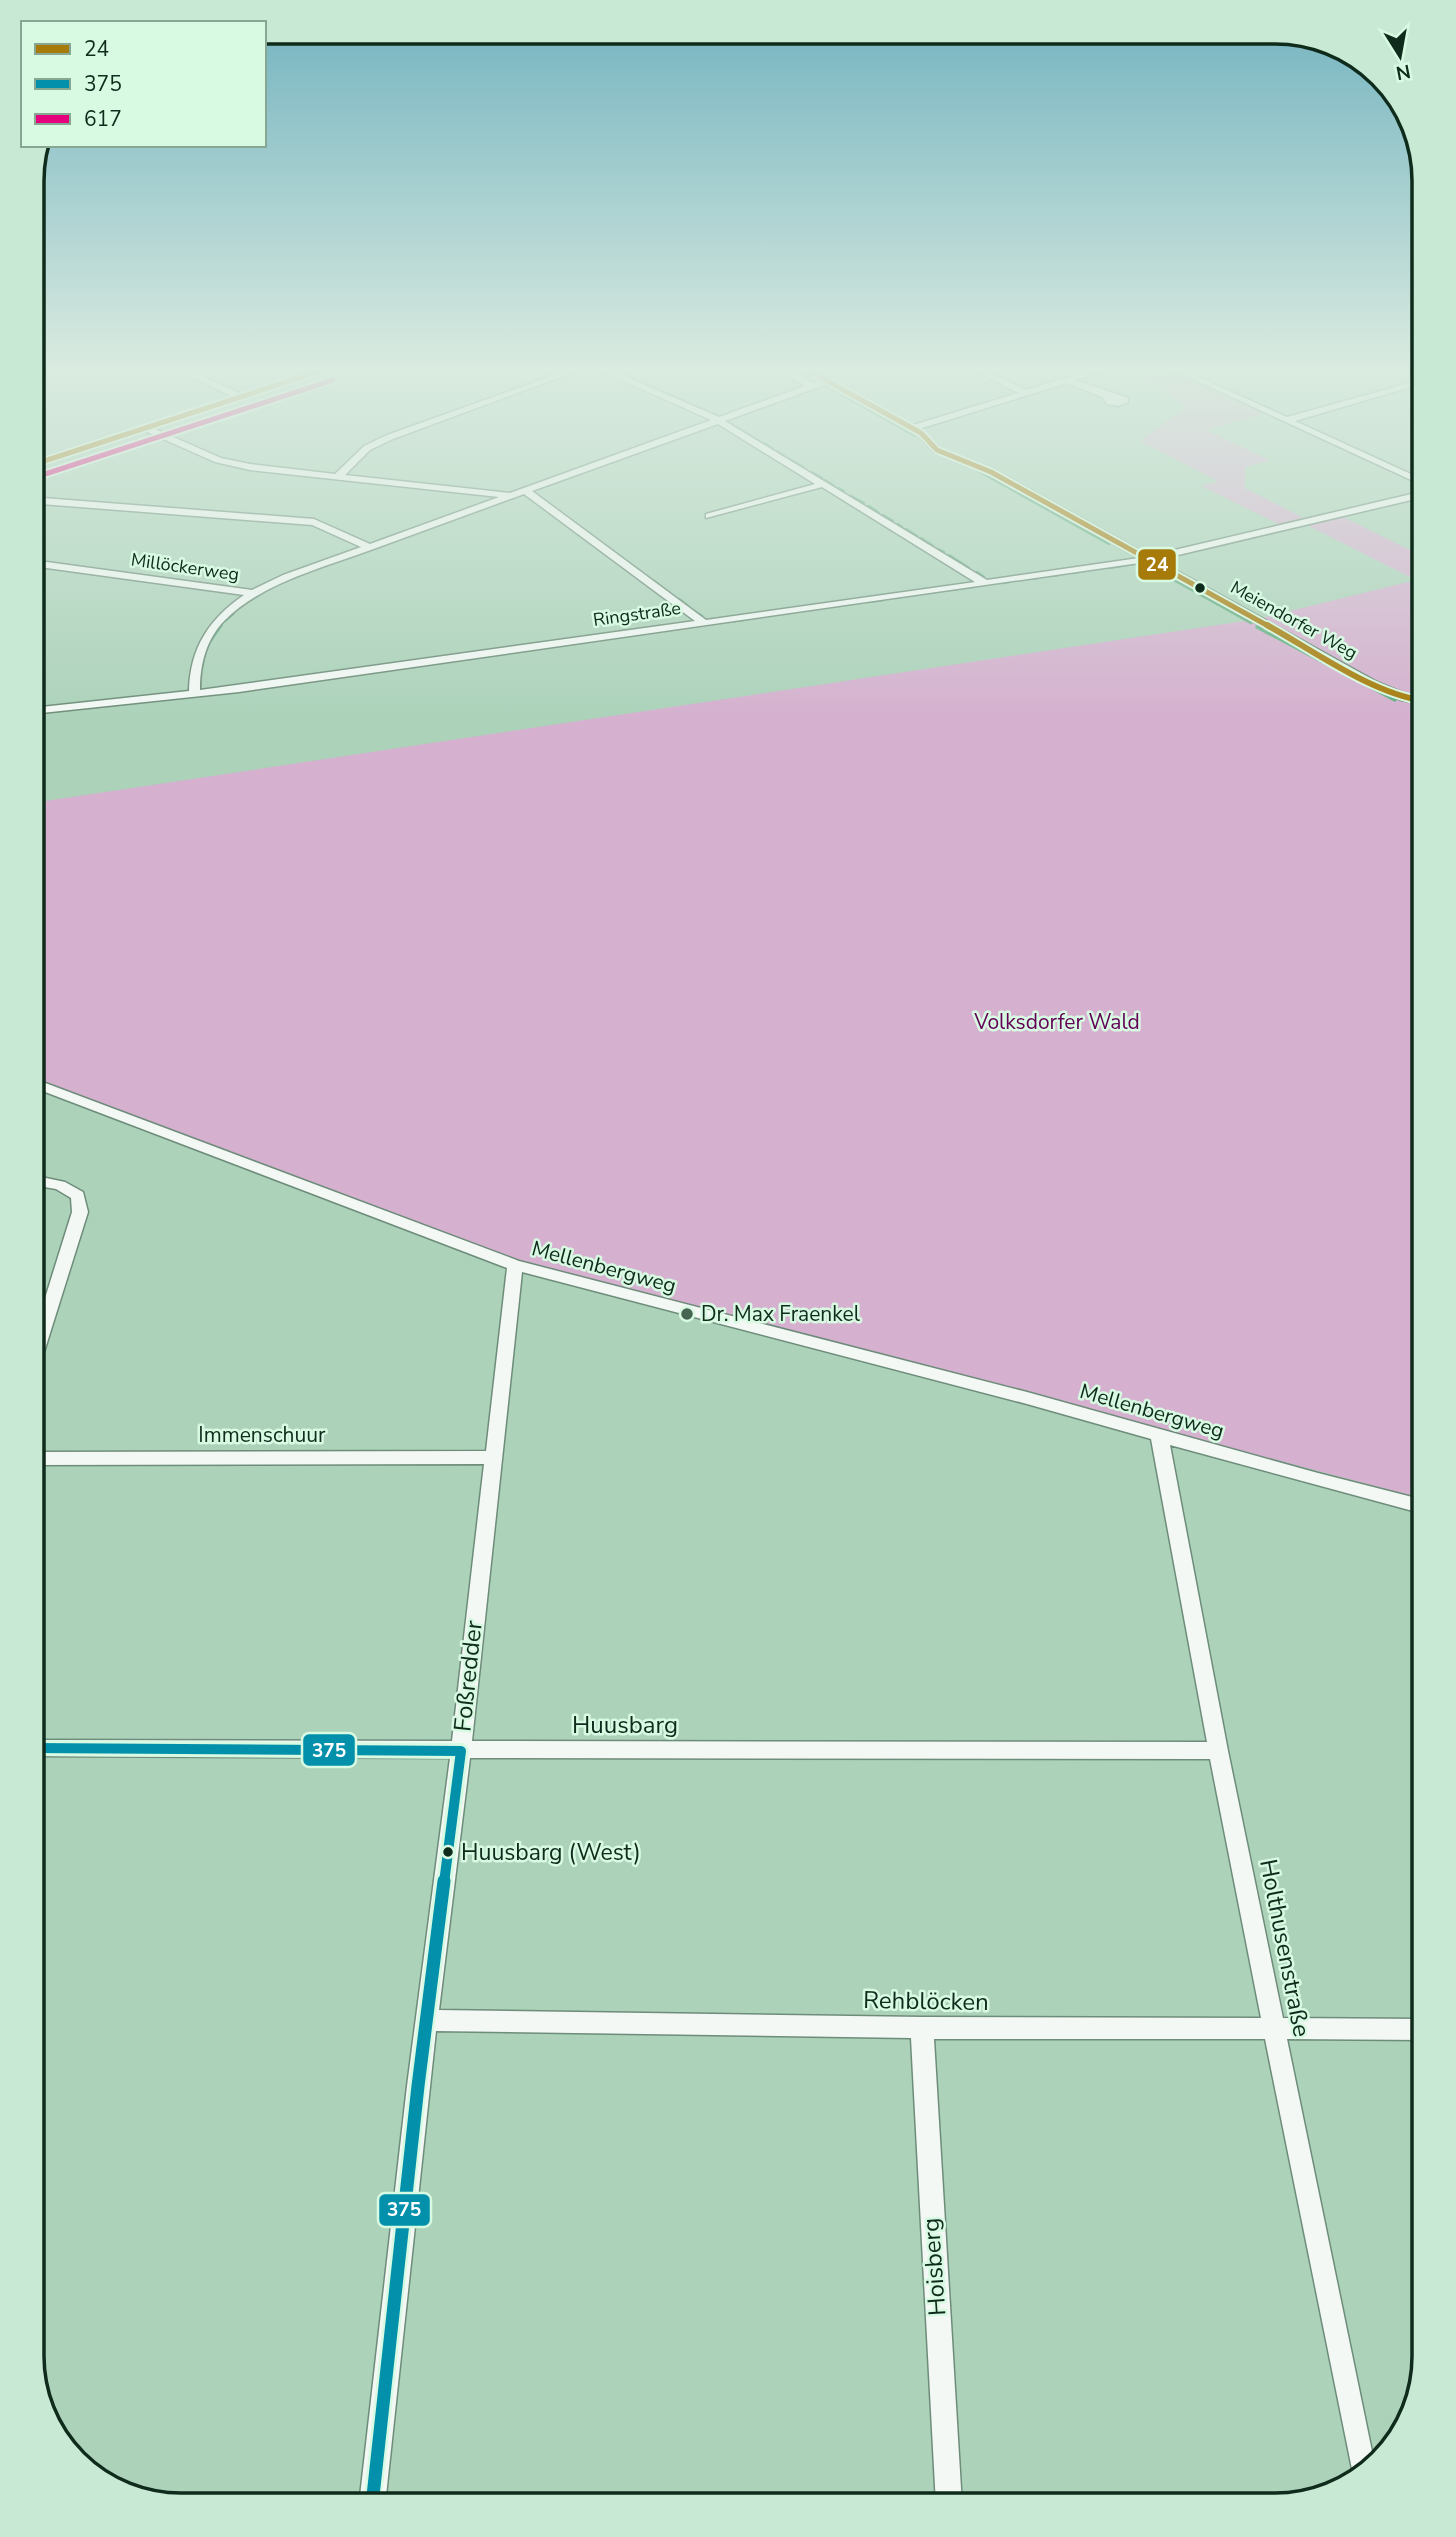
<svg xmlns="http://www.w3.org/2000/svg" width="1456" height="2537" font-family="'Nunito Sans',sans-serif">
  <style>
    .green { fill: #d5b0cf }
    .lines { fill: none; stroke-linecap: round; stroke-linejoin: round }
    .stream-far1 { stroke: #5eaf81; stroke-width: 2.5 }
    .stream { stroke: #5eaf81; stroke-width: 3.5 }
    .minor-casing { stroke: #6e8c7a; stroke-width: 3 }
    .minor { fill: #f3f8f5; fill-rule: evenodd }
    .bus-1-far1-casing { stroke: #d8fae3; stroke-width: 9 }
    .bus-1-casing { stroke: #d8fae3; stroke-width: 10 }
    .bus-2-far1-casing { stroke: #d8fae3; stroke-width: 16 }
    .bus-2-casing { stroke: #d8fae3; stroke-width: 18 }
    .bus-3-casing { stroke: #d8fae3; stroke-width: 9 }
    .bus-1-far1 { stroke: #a67b09; stroke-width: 5 }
    .bus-1 { stroke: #a67b09; stroke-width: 6 }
    .bus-2-far1 { stroke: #0390aa; stroke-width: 10 }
    .bus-2 { stroke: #0390aa; stroke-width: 13 }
    .bus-3 { stroke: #e5007d; stroke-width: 5 }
    .bus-dot { fill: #0f2b1b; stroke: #d8fae3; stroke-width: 2.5 }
    .poi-dot { fill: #466553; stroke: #d8fae3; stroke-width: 2.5 }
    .labels { text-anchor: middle; stroke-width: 5; stroke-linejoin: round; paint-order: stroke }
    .far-street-label { font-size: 18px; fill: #0f2b1b; stroke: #d8fae3 }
    .park-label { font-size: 21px; fill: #630255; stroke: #d8fae3 }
    .street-label { font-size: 21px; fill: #0f2b1b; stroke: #d8fae3 }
    .poi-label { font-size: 21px; fill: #0f2b1b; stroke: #d8fae3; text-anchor: start }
    .near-bus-label { font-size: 23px; fill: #0f2b1b; stroke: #d8fae3; text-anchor: start }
    .near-street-label { font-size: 24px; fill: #0f2b1b; stroke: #d8fae3 }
    .rim { fill: none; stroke: #0f2b1b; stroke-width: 3.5 }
    .line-badge { stroke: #d8fae3; stroke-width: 2.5 }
    .badge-label { font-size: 19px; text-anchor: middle; font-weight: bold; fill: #fff }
  </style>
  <rect width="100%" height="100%" fill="#acd2ba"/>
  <!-- green -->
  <path class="green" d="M1131,368H1163L1263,414L1206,430L1270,460L1245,467V488L1302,517L1285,527L1201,486L1218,481L1140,441L1186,407Z
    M1339,515L1424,557V1499L511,1258L32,1077V803L1258,619L1416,580L1303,523Z"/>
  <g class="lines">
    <!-- stream-far1 -->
    <path class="stream-far1" d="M794,368L815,380
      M613,371L616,372
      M622,374L628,377
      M562,377L587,368
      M634,379L637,381
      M645,384L653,387
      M825,386L838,393
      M529,389L557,379
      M665,393L685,401
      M840,394L915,436
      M700,408L715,415
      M728,422L733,425
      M739,429L759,441
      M764,443L773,449
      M778,452L784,456
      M787,458L803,467
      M966,464L1109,544
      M811,472L822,478
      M825,480L834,486
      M838,488L844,491
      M851,496L864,503
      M869,506L879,513
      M883,515L893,521
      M898,524L902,527
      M906,529L917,536
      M921,538L933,546
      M938,549L944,552
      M949,555L969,568
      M1145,564L1251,623
      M1109,568L1134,564
      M977,572L984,577
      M1072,573L1084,571
      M1049,576L1059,575
      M1026,579L1038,578
      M654,581L672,595
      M1003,583L1009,582
      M950,590L972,587
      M914,595L941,591
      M679,599L688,606
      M869,602L883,600
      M243,605L260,594
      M691,609L702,616
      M225,621L233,614
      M735,621L743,620"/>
    <!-- stream -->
    <path class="stream" d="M1257,627L1395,700
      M210,641L221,625
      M1414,705L1424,707"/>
    <!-- minor casing -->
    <g class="minor-casing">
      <path id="minor" d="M175,368H185L241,394L321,368H333L153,428L221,458L250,464L335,474L364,446L387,435L574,368H585L393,439L370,450L345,475L510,493L711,420L594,368H605L719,417L805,386L776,368H786L813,383L820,381L800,368H810L913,425L1018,393L970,368H980L1026,390L1099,368H1111L1075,380L1128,398V402L1118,406L1107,404L1102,397L1067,383L919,429L940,448L994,470L1149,556L1424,491V497L1157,560L1377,682L1408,695L1424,698V704L1401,700L1369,686L1146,562L239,692L32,714V708L189,691C190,648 209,619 244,595L32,566V560L252,590L283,575L361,547L312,525L41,504L32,500V494L43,498L314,519L370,544L499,497L250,470L215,462L145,431L32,468V462L233,397ZM827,384L917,434L934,452L988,474L1139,558L987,580L725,421ZM718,424L815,484L706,514V518L822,487L975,582L706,620L532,491ZM524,494L695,621L200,690C200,664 206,640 224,621C262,583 319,569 368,551C420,532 472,513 524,494Z
        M1169,368H1179L1287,417L1424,379V383L1295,421L1424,480V486Z
        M32,1078L519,1261L1027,1392L1318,1473L1424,1500V1514L1170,1445L1228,1751L1283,2018L1424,2019V2040L1287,2039L1374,2461L1354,2479L1265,2039H934L962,2505H936L911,2038L436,2031L385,2505H359L407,2086L450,1758L32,1756V1740L452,1741L484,1464L32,1465V1452L486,1451L507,1268L32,1087ZM522,1272L1027,1404L1151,1439L1207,1742L472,1741ZM470,1758L1210,1759L1261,2018L922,2017L439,2010Z
        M32,1175L65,1182L83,1192L88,1212L40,1365L38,1369L32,1371V1340L72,1212L71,1198L56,1189L32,1185Z"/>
    </g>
    <!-- minor -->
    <use href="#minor" class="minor"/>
    <!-- bus-1-far1 casing -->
    <g class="bus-1-far1-casing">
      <path id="bus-1-far1" d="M804,368L921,433L937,450L991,472L1270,627
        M32,465L329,368"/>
    </g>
    <!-- bus-1 casing -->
    <g class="bus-1-casing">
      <path id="bus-1" d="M1267,625C1314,651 1371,693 1424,701"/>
    </g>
    <!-- bus-2-far1 casing -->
    <g class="bus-2-far1-casing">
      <path id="bus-2-far1" d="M32,1748L461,1751L444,1883"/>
    </g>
    <!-- bus-2 casing -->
    <g class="bus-2-casing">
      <path id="bus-2" d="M372,2505L418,2086L444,1881"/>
    </g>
    <!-- bus-3 casing -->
    <g class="bus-3-casing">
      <path id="bus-3" d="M36,477L333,380"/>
    </g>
    <!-- bus-1-far1 -->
    <use href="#bus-1-far1" class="bus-1-far1"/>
    <!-- bus-1 -->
    <use href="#bus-1" class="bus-1"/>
    <!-- bus-2-far1 -->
    <use href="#bus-2-far1" class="bus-2-far1"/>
    <!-- bus-2 -->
    <use href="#bus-2" class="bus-2"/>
    <!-- bus-3 -->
    <use href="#bus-3" class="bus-3"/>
  </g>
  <!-- sky -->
  <linearGradient id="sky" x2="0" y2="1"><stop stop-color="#71b2bf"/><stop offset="0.51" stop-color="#daebe0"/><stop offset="1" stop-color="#daebe0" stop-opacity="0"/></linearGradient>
  <rect width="1456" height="723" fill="url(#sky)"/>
  <!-- markers -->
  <g class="bus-dot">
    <circle cx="1200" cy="588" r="6"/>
    <circle cx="448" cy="1852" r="6"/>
  </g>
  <circle class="poi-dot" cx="687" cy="1314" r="7"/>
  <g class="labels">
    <!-- far-street labels -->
    <g class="far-street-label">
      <text transform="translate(185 567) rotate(8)" y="6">Millöckerweg</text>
      <text transform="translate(637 614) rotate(-8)" y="6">Ringstraße</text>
      <text transform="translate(1294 620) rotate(29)" y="6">Meiendorfer Weg</text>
    </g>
    <!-- park labels -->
    <g class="park-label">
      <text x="1057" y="1029">Volksdorfer Wald</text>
    </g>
    <!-- street labels -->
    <g class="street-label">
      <text transform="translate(604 1267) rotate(15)" y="7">Mellenbergweg</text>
      <text transform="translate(1152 1411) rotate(16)" y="7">Mellenbergweg</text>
      <text x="262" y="1442">Immenschuur</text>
    </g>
    <!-- poi labels -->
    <g class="poi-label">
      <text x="701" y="1321">Dr. Max Fraenkel</text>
    </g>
    <!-- near-bus labels -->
    <g class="near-bus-label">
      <text x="461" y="1860">Huusbarg (West)</text>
    </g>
    <!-- near-street labels -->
    <g class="near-street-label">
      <text transform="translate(468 1676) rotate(-84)" y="8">Foßredder</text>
      <text x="625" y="1733">Huusbarg</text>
      <text transform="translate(1285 1948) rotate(79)" y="8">Holthusenstraße</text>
      <text transform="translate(926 2001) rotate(1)" y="8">Rehblöcken</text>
      <text transform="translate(934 2267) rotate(-94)" y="8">Hoisberg</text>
    </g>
  </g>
  <!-- crop -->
  <path d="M0 0H1456V2537H0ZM181 44H1275A137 137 0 0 1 1412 181V2356A137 137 0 0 1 1275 2493H181A137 137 0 0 1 44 2356V181A137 137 0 0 1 181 44Z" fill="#c8e9d3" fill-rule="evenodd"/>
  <path class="rim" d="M181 44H1275A137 137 0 0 1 1412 181V2356A137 137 0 0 1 1275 2493H181A137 137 0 0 1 44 2356V181A137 137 0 0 1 181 44Z"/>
  <g class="line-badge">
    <rect x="1137" y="548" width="40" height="33" rx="7" fill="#a67b09"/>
    <rect x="302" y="1733" width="54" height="34" rx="7" fill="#0390aa"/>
    <rect x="378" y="2193" width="53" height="34" rx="7" fill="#0390aa"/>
  </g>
  <g class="badge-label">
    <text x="1157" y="571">24</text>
    <text x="329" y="1757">375</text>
    <text x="404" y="2216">375</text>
  </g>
  <!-- legend -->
  <rect x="21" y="21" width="245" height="126" fill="#d8fae3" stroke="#88a793" stroke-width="2"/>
  <rect x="35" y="44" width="35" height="10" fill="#a67b09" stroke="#88a793" stroke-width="2"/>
  <text x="84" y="56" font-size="21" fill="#0f2b1b">24</text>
  <rect x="35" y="79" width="35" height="10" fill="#0390aa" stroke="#88a793" stroke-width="2"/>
  <text x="84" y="91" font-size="21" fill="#0f2b1b">375</text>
  <rect x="35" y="114" width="35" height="10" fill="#e5007d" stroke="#88a793" stroke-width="2"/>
  <text x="84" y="126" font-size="21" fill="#0f2b1b">617</text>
  <!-- north arrow -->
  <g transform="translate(1400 56) rotate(169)" stroke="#d8fae3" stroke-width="5" paint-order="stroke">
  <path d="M0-5L12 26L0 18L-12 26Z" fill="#0f2b1b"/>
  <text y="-10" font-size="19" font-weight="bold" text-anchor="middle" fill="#0f2b1b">N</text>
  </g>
</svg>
